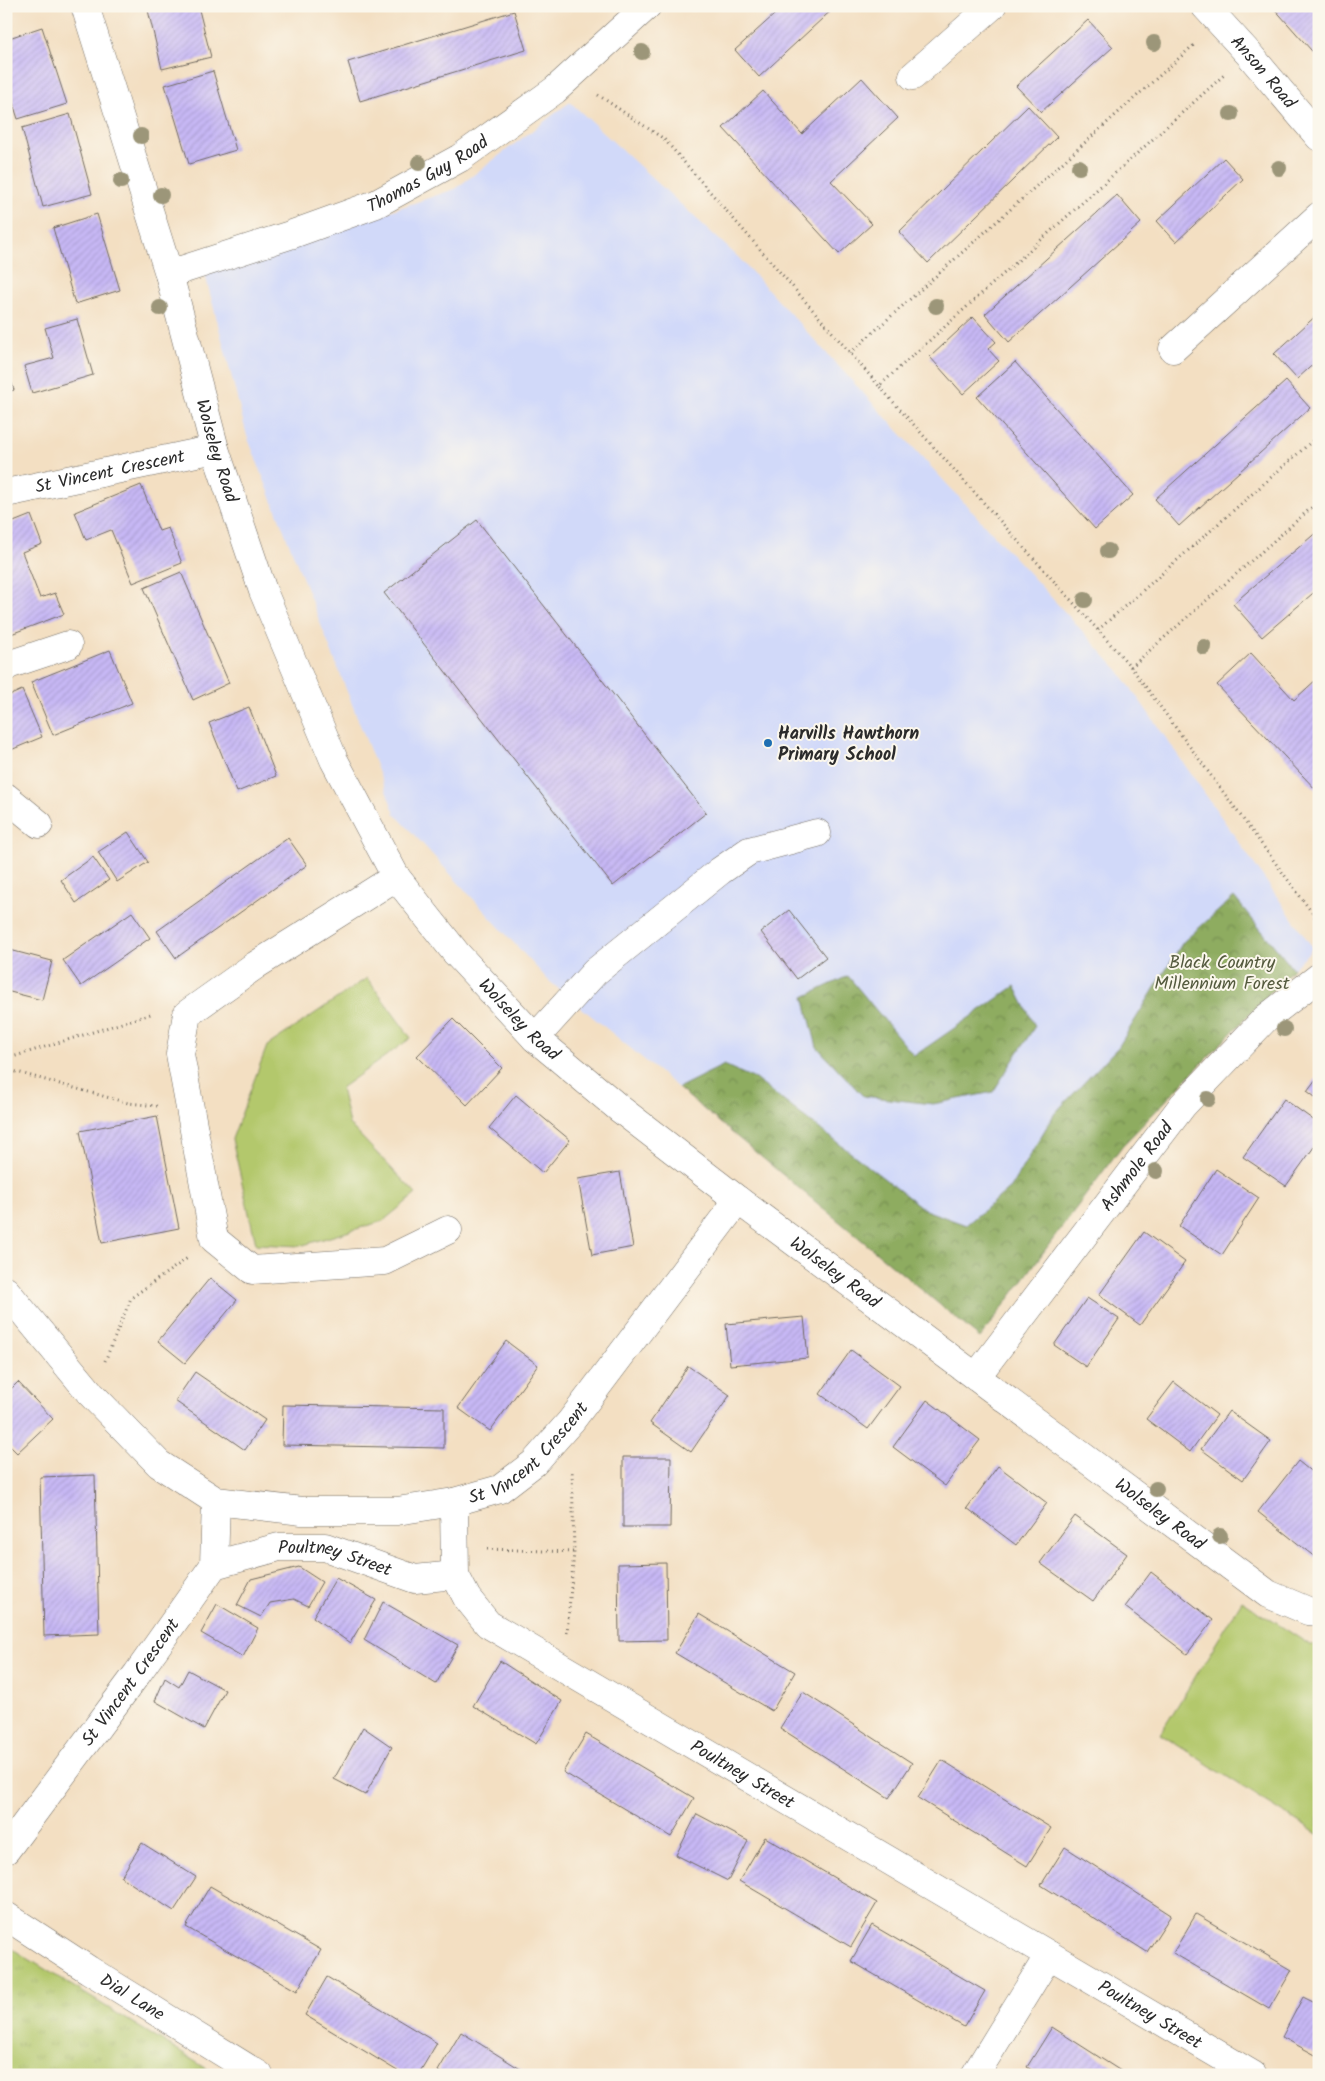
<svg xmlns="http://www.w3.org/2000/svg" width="1325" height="2081" font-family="Kalam,sans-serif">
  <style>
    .built { fill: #d1d9f9 }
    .grass { fill: #b3c86c; stroke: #6f7a4c }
    .forest { fill: url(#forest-crowns); stroke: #5c6c46 }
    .park { fill: url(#park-tufts); stroke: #6f7a4c }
    .building { fill: url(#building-hatch) }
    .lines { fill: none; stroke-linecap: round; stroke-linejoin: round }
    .minor-casing { stroke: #716a60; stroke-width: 29 }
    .path { stroke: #716a60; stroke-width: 3; stroke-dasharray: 1 4; stroke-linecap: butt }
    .minor { stroke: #fff; stroke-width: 28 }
    .tree { fill: #9c9679 }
    .poi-dot { fill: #1f6fb2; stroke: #fbf7ec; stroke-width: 2 }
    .labels { text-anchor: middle; stroke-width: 4; stroke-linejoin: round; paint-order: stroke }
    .street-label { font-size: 18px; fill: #2b2b2b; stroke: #fbf7ec }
    .poi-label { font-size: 18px; font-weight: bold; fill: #2b2b2b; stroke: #fbf7ec; text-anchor: start }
    .park-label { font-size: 18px; fill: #545a3e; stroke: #fbf7ec }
  </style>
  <defs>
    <pattern id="forest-crowns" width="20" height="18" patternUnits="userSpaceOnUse" patternTransform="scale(1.25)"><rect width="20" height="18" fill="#8eac60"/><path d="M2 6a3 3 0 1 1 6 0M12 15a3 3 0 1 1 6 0" fill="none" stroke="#748c4f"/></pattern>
    <pattern id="park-tufts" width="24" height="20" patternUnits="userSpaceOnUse" patternTransform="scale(1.25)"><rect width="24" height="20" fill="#b3c86c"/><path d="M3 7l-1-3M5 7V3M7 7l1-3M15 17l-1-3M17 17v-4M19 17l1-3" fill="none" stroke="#9aac5e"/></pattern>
    <pattern id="building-hatch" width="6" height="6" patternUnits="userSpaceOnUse" patternTransform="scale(1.25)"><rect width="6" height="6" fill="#c7b8f5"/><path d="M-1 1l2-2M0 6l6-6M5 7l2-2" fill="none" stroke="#ab9ed2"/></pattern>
  </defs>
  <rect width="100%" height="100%" fill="#fbf7ec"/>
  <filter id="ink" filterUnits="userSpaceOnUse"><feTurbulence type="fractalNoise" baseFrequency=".02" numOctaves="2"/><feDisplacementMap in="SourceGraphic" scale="10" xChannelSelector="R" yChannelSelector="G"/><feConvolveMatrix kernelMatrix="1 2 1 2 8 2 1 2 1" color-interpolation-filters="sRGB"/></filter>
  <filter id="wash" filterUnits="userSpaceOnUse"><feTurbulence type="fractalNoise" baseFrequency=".0096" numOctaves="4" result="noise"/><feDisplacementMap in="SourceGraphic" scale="20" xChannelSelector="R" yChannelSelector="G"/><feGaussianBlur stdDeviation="1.12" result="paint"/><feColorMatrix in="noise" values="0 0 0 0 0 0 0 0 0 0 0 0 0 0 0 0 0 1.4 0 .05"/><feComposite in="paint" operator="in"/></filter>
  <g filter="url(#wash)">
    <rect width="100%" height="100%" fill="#f3dfc2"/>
    <!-- built -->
    <path class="built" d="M570,102L738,257L1119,671L1313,948L1122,1146L980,1338L548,980L395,814L247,436L205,274L455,189Z"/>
    <!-- grass -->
    <path class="grass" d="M367,978L411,1038L341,1088L349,1124L416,1194L383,1221L300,1246L256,1244L232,1139L267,1046Z
      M1242,1601L1310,1645H1319V1835L1160,1734Z"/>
    <!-- forest -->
    <path class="forest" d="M1234,897L1293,969L1122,1146L980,1338L678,1088L724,1065L755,1079L925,1210L966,1225L1010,1188L1055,1113L1119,1046L1183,942Z
      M848,976L914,1056L1015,986L1035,1026L993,1092L933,1104L863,1096L817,1047L804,997Z"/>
    <!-- park -->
    <path class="park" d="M6,1945L217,2075H6Z"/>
    <g id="blocks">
      <!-- building -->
      <path class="building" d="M147,6H198L211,57L162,69Z
        M784,6H836L759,77L735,50Z
        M1272,6H1319V59Z
        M514,11L526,50L360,101L348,62Z
        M1088,20L1113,47L1041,112L1016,86Z
        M42,27L67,104L18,119L6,81V39Z
        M213,71L236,150L189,164L165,85Z
        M862,78L898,118L831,181L872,224L839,254L723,128L763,91L802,134Z
        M1028,106L1057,137L928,263L899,232Z
        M70,114L92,194L43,207L22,128Z
        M1224,158L1243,179L1176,242L1157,221Z
        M1117,195L1141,223L1009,342L985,314Z
        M97,214L120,290L75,304L53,228Z
        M1319,313V359L1297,379L1274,354Z
        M973,317L996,342L988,349L999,361L963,394L930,357Z
        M77,319L93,375L32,393L24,366L54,358L45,328Z
        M1015,362L1133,495L1095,529L977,397Z
        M6,366L14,390L6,393Z
        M1286,381L1310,408L1179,526L1155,499Z
        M141,485L159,531L168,528L182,563L133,583L111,530L86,540L75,512Z
        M31,515L42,544L22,552L40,598L55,593L64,614L11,634L6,621V525Z
        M477,520L706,813L613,886L384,593Z
        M1319,530V588L1262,637L1233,604Z
        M181,572L229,683L193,700L144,588Z
        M110,650L132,703L53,735L31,682Z
        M1251,653L1294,700L1319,677V793L1217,685Z
        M22,690L42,737L6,752V697Z
        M249,707L276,776L237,792L209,723Z
        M128,832L148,862L117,882L98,852Z
        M288,838L307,865L176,958L157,931Z
        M93,857L109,880L76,903L61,880Z
        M789,910L826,957L797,979L761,932Z
        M132,912L150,938L81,986L63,960Z
        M6,949L52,961L42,1000L6,991Z
        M453,1019L502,1068L467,1105L417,1056Z
        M1319,1075V1100L1307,1091Z
        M516,1095L570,1140L543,1173L489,1128Z
        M1284,1099L1319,1124V1140L1286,1186L1243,1157Z
        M157,1116L179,1228L102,1243L80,1131Z
        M1216,1169L1259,1198L1222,1255L1179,1226Z
        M620,1172L633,1247L592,1255L578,1179Z
        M1144,1232L1185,1262L1140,1325L1099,1295Z
        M210,1278L237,1300L185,1363L158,1341Z
        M1087,1298L1119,1319L1086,1367L1054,1345Z
        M804,1317L808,1358L730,1365L726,1324Z
        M506,1341L538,1365L490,1431L458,1408Z
        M851,1350L900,1386L868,1429L820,1394Z
        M688,1366L730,1395L691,1452L650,1423Z
        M195,1372L265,1420L245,1450L175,1401Z
        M18,1382L53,1419L17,1453L6,1442V1394Z
        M1174,1382L1217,1415L1190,1452L1146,1419Z
        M927,1400L980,1440L945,1486L893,1447Z
        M283,1405L444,1408V1448L282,1445Z
        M1229,1411L1271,1441L1243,1480L1201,1449Z
        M623,1457H671L670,1527H623Z
        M1298,1461L1319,1478V1554L1316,1558L1258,1512Z
        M998,1466L1047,1503L1016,1545L967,1508Z
        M95,1475L99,1634L44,1636L40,1477Z
        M1075,1516L1127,1554L1093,1601L1040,1563Z
        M666,1563L667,1640L619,1641L618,1564Z
        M299,1567L322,1582L308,1606L294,1599L270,1603L261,1617L237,1605L251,1579Z
        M1151,1572L1213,1620L1187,1654L1125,1607Z
        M336,1578L376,1600L350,1643L313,1617Z
        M383,1602L458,1645L436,1684L364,1640Z
        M217,1604L258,1628L243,1657L201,1633Z
        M699,1614L795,1672L772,1711L675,1653Z
        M500,1661L562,1701L536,1744L473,1706Z
        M188,1670L225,1690L204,1729L155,1701L165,1678L179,1687Z
        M803,1692L912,1763L889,1798L780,1728Z
        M363,1727L392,1747L365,1795L334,1779Z
        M586,1734L694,1798L671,1837L563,1772Z
        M942,1760L1051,1828L1027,1866L918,1798Z
        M697,1814L748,1841L728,1881L676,1855Z
        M765,1837L877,1903L851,1947L739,1881Z
        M142,1843L196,1877L174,1911L121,1877Z
        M1065,1847L1171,1915L1147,1952L1041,1885Z
        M210,1886L321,1950L297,1991L186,1927Z
        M1196,1914L1292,1970L1269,2009L1173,1953Z
        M872,1925L985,1991L964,2027L851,1961Z
        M327,1977L437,2043L418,2075H404L305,2015Z
        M1303,1997L1319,2005V2057L1282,2037Z
        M1052,2027L1127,2075H1039L1027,2067Z
        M461,2032L530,2075H443L438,2071Z"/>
    </g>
  </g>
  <g filter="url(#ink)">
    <use href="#blocks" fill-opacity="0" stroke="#716a60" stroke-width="1"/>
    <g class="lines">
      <!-- minor casing -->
      <g class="minor-casing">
        <g id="minor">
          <path id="s1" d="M85,6L169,274L215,449L263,591L334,760L396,877"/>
          <path id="s2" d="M1205,6L1248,53L1319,137"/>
          <path d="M913,76L992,6"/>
          <path id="s3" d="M169,274L290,235L376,204L460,158L555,90L647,6"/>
          <path d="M1173,349L1319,216"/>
          <path id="s4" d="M6,493L215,449"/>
          <path d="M6,667L8,665L68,645"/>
          <path d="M6,797L39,824"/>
          <path d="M535,1038L595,972L720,871L749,851L817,833"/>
          <path id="s5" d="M448,1230L385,1261L252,1270L214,1239L180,1054L187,1014L256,965L396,877L456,953L535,1038L620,1109L738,1200L1268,1594L1308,1611L1319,1612"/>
          <path id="s6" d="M6,1291L91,1394L159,1464L216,1501L302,1511H397L454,1502L500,1489L534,1463L571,1421L738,1200"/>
          <path id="s7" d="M976,1377L1183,1105L1266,1018L1319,977"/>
          <path id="s8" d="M454,1502L455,1575L467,1598L488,1624L1253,2075"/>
          <path id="s9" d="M214,1565L279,1547H325L415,1579L455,1575"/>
          <path id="s10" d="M6,1850L137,1674L214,1565L216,1501"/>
          <path id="s11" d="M6,1916L89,1970L259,2075"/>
          <path d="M975,2075L1049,1955"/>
        </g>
      </g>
      <!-- path -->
      <path class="path" d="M598,95L664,139L879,386
        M850,353L1196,43
        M1319,501L1131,667L1319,922
        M1098,630L1319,435
        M1131,667L879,386L1224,75
        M6,1059L154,1013
        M6,1069L128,1103L157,1106
        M105,1361L131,1298L189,1257
        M487,1549L574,1552
        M567,1633L574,1552L572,1469"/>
      <!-- minor -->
      <use href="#minor" class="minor"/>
    </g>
    <!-- trees -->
    <g class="tree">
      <circle cx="1154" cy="43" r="8"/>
      <circle cx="642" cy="52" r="8"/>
      <circle cx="1231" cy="114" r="8"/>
      <circle cx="141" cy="136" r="8"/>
      <circle cx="419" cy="163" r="8"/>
      <circle cx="1079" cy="167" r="8"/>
      <circle cx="1279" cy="168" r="8"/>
      <circle cx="121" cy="181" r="8"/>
      <circle cx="161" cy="195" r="8"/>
      <circle cx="936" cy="306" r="8"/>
      <circle cx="160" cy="308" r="8"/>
      <circle cx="1108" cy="551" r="8"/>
      <circle cx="1085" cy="600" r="8"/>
      <circle cx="1204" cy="647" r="8"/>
      <circle cx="1284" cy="1029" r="8"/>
      <circle cx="1208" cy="1099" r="8"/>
      <circle cx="1156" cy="1171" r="8"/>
      <circle cx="1156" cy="1489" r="8"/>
      <circle cx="1220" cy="1536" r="8"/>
    </g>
  </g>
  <!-- markers -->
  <circle class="poi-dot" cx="768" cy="743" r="5"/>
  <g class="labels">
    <!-- street labels -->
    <g class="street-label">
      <text dy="6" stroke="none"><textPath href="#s2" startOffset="88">Anson Road</textPath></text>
      <text dy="6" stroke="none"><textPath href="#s3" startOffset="278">Thomas Guy Road</textPath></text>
      <text dy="6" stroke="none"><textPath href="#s1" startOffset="464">Wolseley Road</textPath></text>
      <text dy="6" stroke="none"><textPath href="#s4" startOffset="106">St Vincent Crescent</textPath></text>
      <text dy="6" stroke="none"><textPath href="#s5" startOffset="920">Wolseley Road</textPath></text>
      <text dy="6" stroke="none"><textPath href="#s7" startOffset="265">Ashmole Road</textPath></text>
      <text dy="6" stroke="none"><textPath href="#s5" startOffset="1325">Wolseley Road</textPath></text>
      <text dy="6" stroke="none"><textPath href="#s6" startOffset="630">St Vincent Crescent</textPath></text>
      <text dy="6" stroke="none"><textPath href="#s5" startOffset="1730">Wolseley Road</textPath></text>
      <text dy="6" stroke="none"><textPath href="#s9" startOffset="125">Poultney Street</textPath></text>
      <text dy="6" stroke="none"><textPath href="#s10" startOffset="209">St Vincent Crescent</textPath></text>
      <text dy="6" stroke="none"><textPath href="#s8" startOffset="428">Poultney Street</textPath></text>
      <text dy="6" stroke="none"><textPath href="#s11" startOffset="150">Dial Lane</textPath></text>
      <text dy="6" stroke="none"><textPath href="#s8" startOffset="901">Poultney Street</textPath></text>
    </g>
    <!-- poi labels -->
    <g class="poi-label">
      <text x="778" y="739">Harvills Hawthorn<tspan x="778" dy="21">Primary School</tspan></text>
    </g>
    <!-- park labels -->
    <g class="park-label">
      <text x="1222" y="968">Black Country<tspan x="1222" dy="21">Millennium Forest</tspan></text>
    </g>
  </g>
  <!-- margin -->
  <rect width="1325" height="2081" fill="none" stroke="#fbf7ec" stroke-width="25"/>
</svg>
